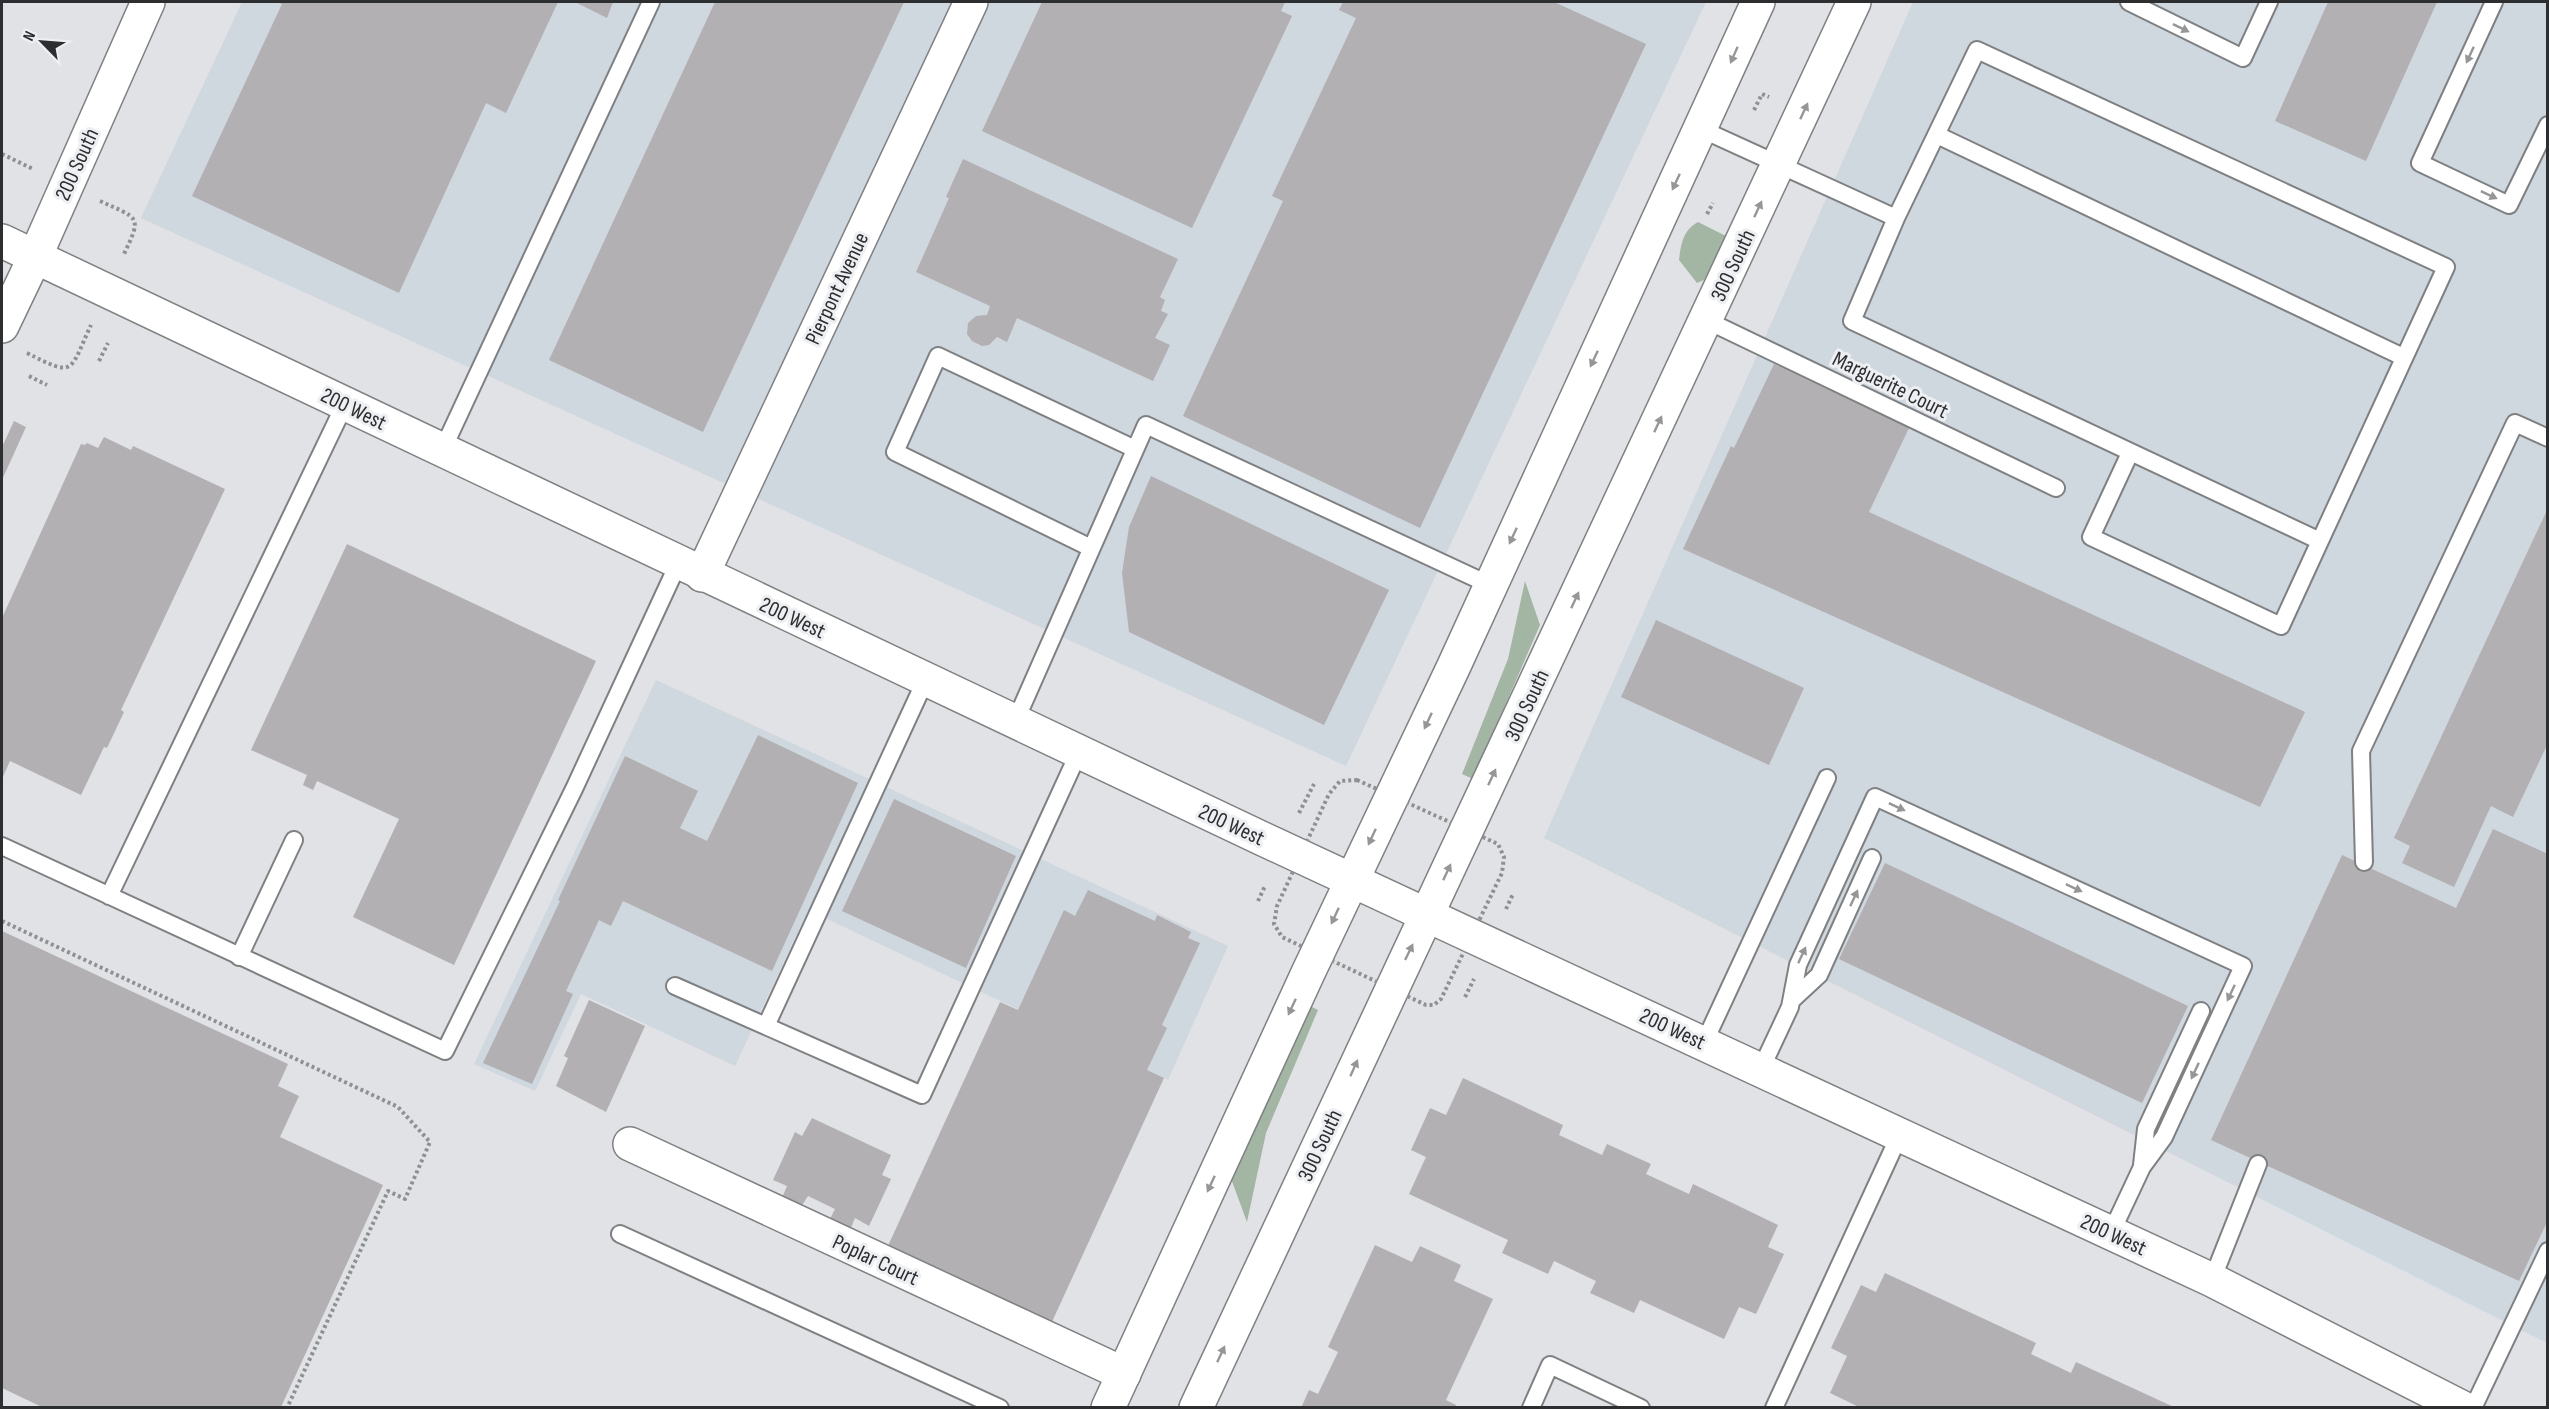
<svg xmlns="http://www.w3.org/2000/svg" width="2549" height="1409" font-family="'Sofia Sans Condensed',sans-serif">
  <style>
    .built { fill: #cfd7df }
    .green { fill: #a3b6a4 }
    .building { fill: #b2b0b2 }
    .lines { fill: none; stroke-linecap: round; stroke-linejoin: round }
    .service-casing { stroke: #7e8082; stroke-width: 20 }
    .minor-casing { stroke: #7e8082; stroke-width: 36 }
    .tertiary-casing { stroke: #7e8082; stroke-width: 36 }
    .path { stroke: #8e9092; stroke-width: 4; stroke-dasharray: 3 3; stroke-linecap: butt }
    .service { stroke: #fff; stroke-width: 16 }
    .minor { stroke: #fff; stroke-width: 33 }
    .tertiary { stroke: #fff; stroke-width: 33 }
    .oneway { fill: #969697 }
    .labels { text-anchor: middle; stroke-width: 6; stroke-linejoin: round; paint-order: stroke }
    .street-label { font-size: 22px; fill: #2d2e2f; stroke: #edeff2 }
  </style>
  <rect width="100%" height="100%" fill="#e0e2e5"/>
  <!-- built -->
  <path class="built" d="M242,2H1706L1346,766L141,218Z
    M1913,2H2547V1343L1544,838Z
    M656,680L1228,946L1168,1080L808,910L735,1066L581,994L535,1091L474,1064Z"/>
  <!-- green -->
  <path class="green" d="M1698,222L1726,236L1704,280L1697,283L1679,260C1681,244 1683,230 1698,222Z
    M1525,581L1540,625L1473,779L1462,774L1508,659Z
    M1310,1006L1318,1010L1266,1133L1247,1222L1230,1176Z"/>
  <!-- building -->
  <path class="building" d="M277,2H558L506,113L486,103L399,293L192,196L282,4Z
    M575,2H613L607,18Z
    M715,2H904L703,432L549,360Z
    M1042,2H1285L1281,11L1292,16L1192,228L982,131Z
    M1343,2H1554L1646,44L1420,528L1183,416L1283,201L1272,196L1356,18L1339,10Z
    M2328,2H2437L2366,161L2275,121Z
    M963,159L1178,259L1160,297L1165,300L1161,311L1168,314L1155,338L1170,345L1153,381L1017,318L1007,342L997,337L989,345L982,346L972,341L967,334L968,323L976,316L987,315L990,306L916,272L949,198L946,197Z
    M1774,364L1909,428L1869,512L2305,712L2260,807L1683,549L1731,446L1734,448Z
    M14,421L26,427L2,480V447Z
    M104,437L131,450L133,446L225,489L121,710L124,712L107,748L104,747L81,795L10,761L2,779V618L81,444L85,445L87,443L98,448Z
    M1151,476L1389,590L1324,725L1129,632L1122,573L1129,527Z
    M2548,508V743L2513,817L2491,806L2454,887L2402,863L2410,846L2394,838Z
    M347,544L596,661L454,965L353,917L399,819L317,781L313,790L303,785L307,775L251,750Z
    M1656,620L1804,688L1769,765L1621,697Z
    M758,735L858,783L772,971L623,901L611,926L599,920L566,991L573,994L532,1084L483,1063L560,901L558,900L625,756L698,791L680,828L707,841Z
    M894,799L1016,856L966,968L842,911Z
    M2493,829L2548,854V1220L2519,1281L2211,1140L2342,855L2456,908Z
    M1885,863L2188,1006L2142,1103L1839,959Z
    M1088,890L1155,921L1157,915L1191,932L1188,938L1200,943L1162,1025L1167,1028L1147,1070L1164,1078L1051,1324L887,1248L1000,1002L1018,1010L1064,910L1075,916Z
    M2,931L288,1064L278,1086L299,1096L280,1137L383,1185L281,1407L44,1408L2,1388Z
    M589,1000L645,1026L606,1112L556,1086L568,1058L564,1056Z
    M1463,1078L1563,1125L1559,1135L1602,1155L1607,1144L1651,1164L1646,1174L1689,1194L1693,1184L1778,1225L1768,1247L1784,1254L1756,1314L1739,1307L1724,1339L1640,1300L1634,1313L1590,1293L1596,1281L1554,1261L1548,1274L1502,1253L1508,1240L1409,1194L1426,1157L1411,1150L1430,1108L1446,1115Z
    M812,1118L891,1155L882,1175L891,1179L869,1226L855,1218L850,1230L829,1221L835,1209L808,1196L801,1207L782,1198L787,1186L773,1180L795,1132L802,1136Z
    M1375,1245L1412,1262L1420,1246L1461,1265L1454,1281L1493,1299L1446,1400L1456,1405L1455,1408H1301L1309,1390L1318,1394L1338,1352L1328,1347Z
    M1885,1273L2036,1343L2031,1354L2071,1373L2076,1362L2176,1408H1861L1830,1393L1847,1356L1831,1348L1861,1285L1876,1292Z"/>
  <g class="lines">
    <!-- service casing -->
    <g class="service-casing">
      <path id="service" d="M2129,2L2243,58L2269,2
        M2494,2L2420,163L2509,205L2548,125
        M1977,50L2446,267L2320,541L1852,321L1896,218Z
        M1701,129L1896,218
        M1937,135L2403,357
        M1706,320L2056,488
        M442,451L651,2
        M2130,453L2091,537L2281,626L2320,541
        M1091,548L895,452L938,356L1135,449
        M1015,722L1146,425L1490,585
        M2,846L445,1051L574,789L678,564
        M2364,862L2361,751L2515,423L2548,438
        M109,896L345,404
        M239,957L294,840
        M675,986L922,1095L1079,752
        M1792,1000L1819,975L1872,858
        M766,1026L926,679
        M1704,1043L1827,778
        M1761,1069L1790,1007L1798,965L1875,797L2243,966L2164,1137L2142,1167L2111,1233
        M2142,1165L2146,1129L2201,1011
        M620,1234L1000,1408
        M2212,1280L2258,1164
        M1531,1408L1550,1365L1641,1408
        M1774,1408L1900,1134
        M2473,1408L2548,1251"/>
    </g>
    <!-- minor casing -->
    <g class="minor-casing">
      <path id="minor" d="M702,575L971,2
        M630,1144L1124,1374"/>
    </g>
    <!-- tertiary casing -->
    <g class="tertiary-casing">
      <path id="tertiary" d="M2,241L1263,839L2212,1280L2463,1408
        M2,326L35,257L148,2
        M1108,1408L1308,973L1453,668L1758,2
        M1196,1408L1854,2"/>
    </g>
    <!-- path -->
    <path class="path" d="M1754,110L1762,94L1769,97
      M2,154L33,169
      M100,201C139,219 143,215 123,256
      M1707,214L1713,203
      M27,353C76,378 69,372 91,325
      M99,361L108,343
      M29,376L47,385
      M1357,780L1498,844L1504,857L1502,873L1441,999L1434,1005H1426L1282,937L1274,924L1277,906L1329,794L1340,781Z
      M1299,813L1314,784
      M1258,901L1265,886
      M1506,909L1513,894
      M2,921L398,1107L430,1142L405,1199L388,1191L287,1408
      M1465,997L1474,979"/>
    <!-- service -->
    <use href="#service" class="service"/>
    <!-- minor -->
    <use href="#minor" class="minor"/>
    <!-- tertiary -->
    <use href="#tertiary" class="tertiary"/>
  </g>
  <!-- one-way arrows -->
  <defs><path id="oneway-solid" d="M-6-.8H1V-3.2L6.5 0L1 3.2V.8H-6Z" transform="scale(1.5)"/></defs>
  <g class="oneway">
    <use href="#oneway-solid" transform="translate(2181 28) rotate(26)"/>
    <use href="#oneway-solid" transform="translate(1734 55) rotate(114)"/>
    <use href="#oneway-solid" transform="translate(2470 55) rotate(115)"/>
    <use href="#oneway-solid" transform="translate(1804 111) rotate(-65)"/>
    <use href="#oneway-solid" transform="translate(1676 182) rotate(115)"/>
    <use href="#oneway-solid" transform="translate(2489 195) rotate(25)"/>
    <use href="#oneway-solid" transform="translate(1758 209) rotate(-65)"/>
    <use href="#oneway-solid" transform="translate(1594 359) rotate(115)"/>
    <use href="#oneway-solid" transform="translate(1658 424) rotate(-65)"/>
    <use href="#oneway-solid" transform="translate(1513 536) rotate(115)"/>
    <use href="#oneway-solid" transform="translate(1575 600) rotate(-65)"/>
    <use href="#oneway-solid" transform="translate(1428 721) rotate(115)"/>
    <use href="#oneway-solid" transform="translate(1492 777) rotate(-65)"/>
    <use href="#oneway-solid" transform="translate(1897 807) rotate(25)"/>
    <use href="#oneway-solid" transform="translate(1372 837) rotate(115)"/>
    <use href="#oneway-solid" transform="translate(1447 872) rotate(-65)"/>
    <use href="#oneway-solid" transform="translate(2074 888) rotate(25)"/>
    <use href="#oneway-solid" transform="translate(1854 898) rotate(-65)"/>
    <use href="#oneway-solid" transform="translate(1335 916) rotate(115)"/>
    <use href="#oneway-solid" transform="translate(1409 952) rotate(-64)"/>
    <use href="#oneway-solid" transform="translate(1802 955) rotate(-65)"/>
    <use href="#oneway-solid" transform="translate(2231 993) rotate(115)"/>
    <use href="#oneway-solid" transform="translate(1292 1007) rotate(115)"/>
    <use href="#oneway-solid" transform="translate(1354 1068) rotate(-66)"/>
    <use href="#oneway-solid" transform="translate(2195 1071) rotate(115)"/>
    <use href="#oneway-solid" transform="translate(1211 1184) rotate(115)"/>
    <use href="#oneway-solid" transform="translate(1221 1354) rotate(-65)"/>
  </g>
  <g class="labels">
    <!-- street labels -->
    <g class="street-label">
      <text transform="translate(76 164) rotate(-66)" y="8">200 South</text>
      <text transform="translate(1732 265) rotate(-65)" y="8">300 South</text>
      <text transform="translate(836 288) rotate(-65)" y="8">Pierpont Avenue</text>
      <text transform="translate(1891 384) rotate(26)" y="8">Marguerite Court</text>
      <text transform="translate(354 408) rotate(26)" y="8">200 West</text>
      <text transform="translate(793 617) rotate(25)" y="8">200 West</text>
      <text transform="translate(1526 705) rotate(-65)" y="8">300 South</text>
      <text transform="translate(1232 824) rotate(25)" y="8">200 West</text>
      <text transform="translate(1673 1028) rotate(25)" y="8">200 West</text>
      <text transform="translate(1319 1145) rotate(-65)" y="8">300 South</text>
      <text transform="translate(2114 1234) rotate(25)" y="8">200 West</text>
      <text transform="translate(876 1259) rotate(25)" y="8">Poplar Court</text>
    </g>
  </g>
  <!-- border -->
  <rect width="2549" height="1409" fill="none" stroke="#2d2e2f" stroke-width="6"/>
  <!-- north arrow -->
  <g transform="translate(42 42) rotate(295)" stroke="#edeff2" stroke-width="4.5" paint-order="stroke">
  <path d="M0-4.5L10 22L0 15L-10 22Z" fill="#2d2e2f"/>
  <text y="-9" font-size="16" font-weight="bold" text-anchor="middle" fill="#2d2e2f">N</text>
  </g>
</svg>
